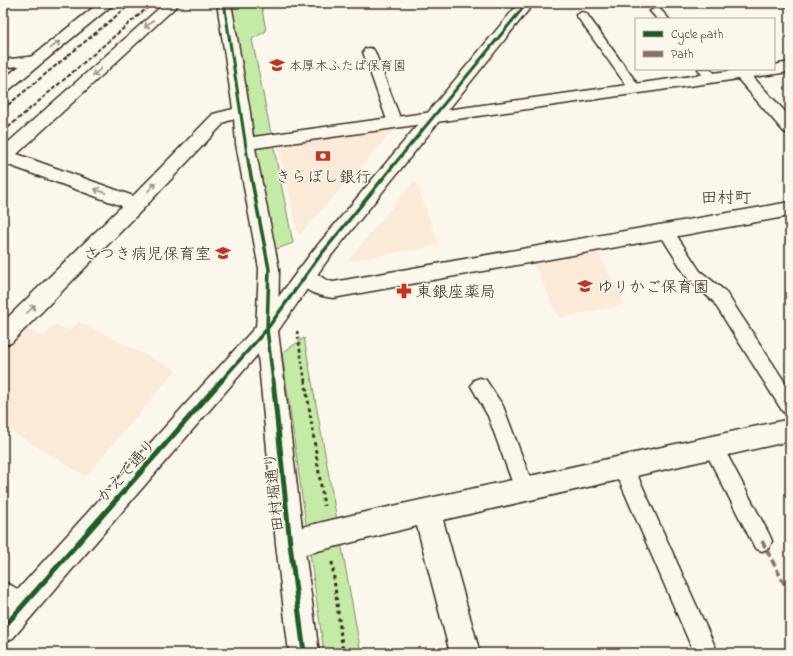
<svg xmlns="http://www.w3.org/2000/svg" width="793" height="656" font-family="'Indie Flower','Klee One',sans-serif">
  <style>
    .built { fill: #faead7 }
    .green { fill: #c4eba6; stroke: #808a62 }
    .lines { fill: none; stroke-linecap: round; stroke-linejoin: round }
    .lane-casing { stroke: #3b2a1e; stroke-width: 3 }
    .street-casing { stroke: #3b2a1e; stroke-width: 3 }
    .secondary-casing { stroke: #3b2a1e; stroke-width: 3 }
    .path-far1 { stroke: #3b2a1e; stroke-width: 2.5; stroke-dasharray: 3 3; stroke-linecap: butt }
    .path { stroke: #3b2a1e; stroke-width: 3; stroke-dasharray: 3.5 3.5; stroke-linecap: butt }
    .lane { fill: #fbf7ec; fill-rule: evenodd }
    .street { fill: #fbf7ec; fill-rule: evenodd }
    .secondary { fill: #fbf7ec; fill-rule: evenodd }
    .rail { stroke: #3b2a1e; stroke-width: 2; stroke-dasharray: 4.5 2; stroke-linecap: butt }
    .quiet { stroke: #8d6e63; stroke-width: 3.5; stroke-dasharray: 7 3.5; stroke-linecap: butt }
    .cycleway-far2-casing { stroke: #fbf7ec; stroke-width: 5 }
    .cycleway-far1-casing { stroke: #fbf7ec; stroke-width: 6 }
    .cycleway-casing { stroke: #fbf7ec; stroke-width: 8 }
    .cycleway-far2 { stroke: #1b5e20; stroke-width: 3 }
    .cycleway-far1 { stroke: #1b5e20; stroke-width: 3.5 }
    .cycleway { stroke: #1b5e20; stroke-width: 5 }
    .oneway { stroke: #9b9085 }
    .labels { text-anchor: middle; stroke-width: 3; stroke-linejoin: round; paint-order: stroke }
    .far-poi-label { font-size: 13px; fill: #3b2a1e; stroke: #fbf7ec; text-anchor: start }
    .poi-label { font-size: 16px; fill: #3b2a1e; stroke: #fbf7ec; text-anchor: start }
    .street-label { font-size: 16px; fill: #3b2a1e; stroke: #fbf7ec }
    .neighbourhood-label { font-size: 17px; fill: #3b2a1e; stroke: #fbf7ec }
  </style>
  <rect width="100%" height="100%" fill="#fbf7ec"/>
  <filter id="ink" filterUnits="userSpaceOnUse"><feTurbulence type="fractalNoise" baseFrequency=".025" numOctaves="2"/><feDisplacementMap in="SourceGraphic" scale="8" xChannelSelector="R" yChannelSelector="G"/><feConvolveMatrix kernelMatrix="1 2 1 2 8 2 1 2 1" color-interpolation-filters="sRGB"/></filter>
  <g filter="url(#ink)">
    <!-- built -->
    <path class="built" d="M394,128L395,129L300,234H298L278,146Z
      M413,182H416L439,245L350,261L348,260Z
      M595,248L625,304L559,318L532,260Z
      M79,322L176,370L86,476L3,426V346L23,327L43,337L56,324L70,331Z"/>
    <!-- green -->
    <path class="green" d="M230,3H261L266,31L252,39L293,243L268,252Z
      M304,338L361,653H324L282,353Z"/>
    <g class="lines">
      <!-- lane casing -->
      <g class="lane-casing">
        <path id="lane" d="M784,3H790V7L786,6Z
          M656,8L660,9L669,19H657L650,11Z
          M582,12L586,13L639,86L641,89L639,92H631L576,15Z
          M369,48L373,49L375,52L402,123L400,126L395,127L390,126L388,123L363,52L365,49Z
          M36,56L40,57L42,60L40,63L3,68V60Z
          M698,69H711L718,78L716,81C707,83 703,76 698,69Z
          M666,225L671,227L700,271L725,291L790,390V414L783,412L713,301L688,279L658,231L661,227Z
          M480,378L486,380L503,406L534,488L531,495L524,498L517,495L488,416L471,386L474,380Z
          M713,438L720,441L769,534L772,541L769,548L762,551L755,548L703,447L706,441Z
          M624,459L631,461L718,653H694L614,468L617,461Z"/>
      </g>
      <!-- street casing -->
      <g class="street-casing">
        <path id="street" d="M99,3H115L9,90L3,92V79Z
          M165,3H180L17,154L133,196L213,114L233,109L217,3H231L250,112L253,137L742,69H774V65L790,62V72L753,77L790,117V134L784,132L738,79L255,148L279,269L278,329L275,335L267,338L259,335L256,329L259,269L236,144L234,119L225,122L143,209L11,343L3,345V322L122,206L3,163V147Z
          M790,202V216L333,298C318,296 302,291 295,276L298,270C314,265 318,279 333,282Z
          M790,419V441L443,520L480,653H450L417,526L290,558L280,554L276,544L280,534L290,530L352,515Z
          M3,582C17,587 28,595 33,609L29,619L19,623L9,619L3,614Z"/>
      </g>
      <!-- secondary casing -->
      <g class="secondary-casing">
        <path id="secondary" d="M519,3H534L326,262L278,331L304,544L319,653H289L276,544L258,354L13,638L3,643V606L259,323L312,252Z"/>
      </g>
      <!-- path-far1 -->
      <path class="path-far1" d="M297,331L305,381"/>
      <!-- path -->
      <path class="path" d="M305,380L324,506
        M332,562L343,653"/>
      <!-- lane -->
      <use href="#lane" class="lane"/>
      <!-- street -->
      <use href="#street" class="street"/>
      <!-- secondary -->
      <use href="#secondary" class="secondary"/>
      <!-- rail -->
      <path class="rail" d="M3,109L132,3
        M3,132L153,3"/>
      <!-- quiet -->
      <path class="quiet" d="M762,541L790,595"/>
      <!-- cycleway-far2 casing -->
      <g class="cycleway-far2-casing">
        <path id="cycleway-far2" d="M224,3L249,167
          M392,167L527,3"/>
      </g>
      <!-- cycleway-far1 casing -->
      <g class="cycleway-far1-casing">
        <path id="cycleway-far1" d="M249,166L269,269L267,329L273,381
          M221,381L267,329L319,257L393,166"/>
      </g>
      <!-- cycleway casing -->
      <g class="cycleway-casing">
        <path id="cycleway" d="M273,380L290,544L304,653
          M3,628L222,380"/>
      </g>
      <!-- cycleway-far2 -->
      <use href="#cycleway-far2" class="cycleway-far2"/>
      <!-- cycleway-far1 -->
      <use href="#cycleway-far1" class="cycleway-far1"/>
      <!-- cycleway -->
      <use href="#cycleway" class="cycleway"/>
    </g>
    <!-- one-way arrows -->
    <defs><path id="oneway-shaft" d="M-6 0H5M1.5-3L5.5 0L1.5 3" fill="none" stroke-width="1.6" stroke-linecap="round" stroke-linejoin="round"/></defs>
    <g class="oneway">
      <use href="#oneway-shaft" transform="translate(149 24) rotate(138)"/>
      <use href="#oneway-shaft" transform="translate(55 45) rotate(-38)"/>
      <use href="#oneway-shaft" transform="translate(97 72) rotate(138)"/>
      <use href="#oneway-shaft" transform="translate(152 187) rotate(-46)"/>
      <use href="#oneway-shaft" transform="translate(100 191) rotate(-160)"/>
      <use href="#oneway-shaft" transform="translate(31 309) rotate(-45)"/>
    </g>
  </g>
  <!-- icons -->
  <defs>
    <g id="school-bare" transform="scale(1.2)"><path d="M0-5L7-2L0 1L-7-2ZM-4 1L0 2.5L4 1V4Q0 6-4 4Z" fill="#c8321e" stroke="#fbf7ec" stroke-width="2.5" paint-order="stroke"/></g>
    <g id="bank-bare" transform="scale(1.2)"><path d="M-6-4H6V4H-6ZM0-2.3a2.3 2.3 0 1 0 0 4.6a2.3 2.3 0 1 0 0-4.6Z" fill="#c8321e" stroke="#fbf7ec" stroke-width="2.5" paint-order="stroke"/></g>
    <g id="pharmacy-bare" transform="scale(1.2)"><path d="M-2-6h4v4h4v4h-4v4h-4v-4h-4v-4h4Z" fill="#c8321e" stroke="#fbf7ec" stroke-width="2.5" paint-order="stroke"/></g>
  </defs>
  <g fill-rule="evenodd">
    <use href="#school-bare" x="277" y="65"/>
    <use href="#bank-bare" x="323" y="156"/>
    <use href="#school-bare" x="223" y="253"/>
    <use href="#school-bare" x="585" y="286"/>
    <use href="#pharmacy-bare" x="404" y="291"/>
  </g>
  <g class="labels">
    <!-- far-poi labels -->
    <g class="far-poi-label">
      <text x="289" y="70">本厚木ふたば保育園</text>
    </g>
    <!-- poi labels -->
    <g class="poi-label">
      <text x="323" y="182" text-anchor="middle">きらぼし銀行</text>
      <text x="211" y="259" text-anchor="end">さつき病児保育室</text>
      <text x="597" y="292">ゆりかご保育園</text>
      <text x="416" y="297">東銀座薬局</text>
    </g>
    <!-- street labels -->
    <g class="street-label">
      <text transform="translate(126 470) rotate(-48)" y="6">かえで通り</text>
      <text transform="translate(273 492) rotate(-96)" y="6">田村堀通り</text>
    </g>
    <!-- neighbourhood labels -->
    <g class="neighbourhood-label">
      <text x="726" y="203">田村町</text>
    </g>
  </g>
  <!-- margin -->
  <rect width="793" height="656" fill="none" stroke="#fbf7ec" stroke-width="16"/>
  <rect x="8" y="8" width="777" height="640" fill="none" stroke="#3b2a1e" stroke-width="1.5" filter="url(#ink)"/>
  <!-- legend -->
  <rect x="635" y="18" width="140" height="52" fill="#fbf7ec" stroke="#aea59a"/>
  <rect x="643" y="31" width="20" height="6" fill="#1b5e20" stroke="#aea59a"/>
  <text x="671" y="38" font-size="12" fill="#3b2a1e">Cycle path</text>
  <rect x="643" y="51" width="20" height="6" fill="#8d6e63" stroke="#aea59a"/>
  <text x="671" y="58" font-size="12" fill="#3b2a1e">Path</text>
</svg>
